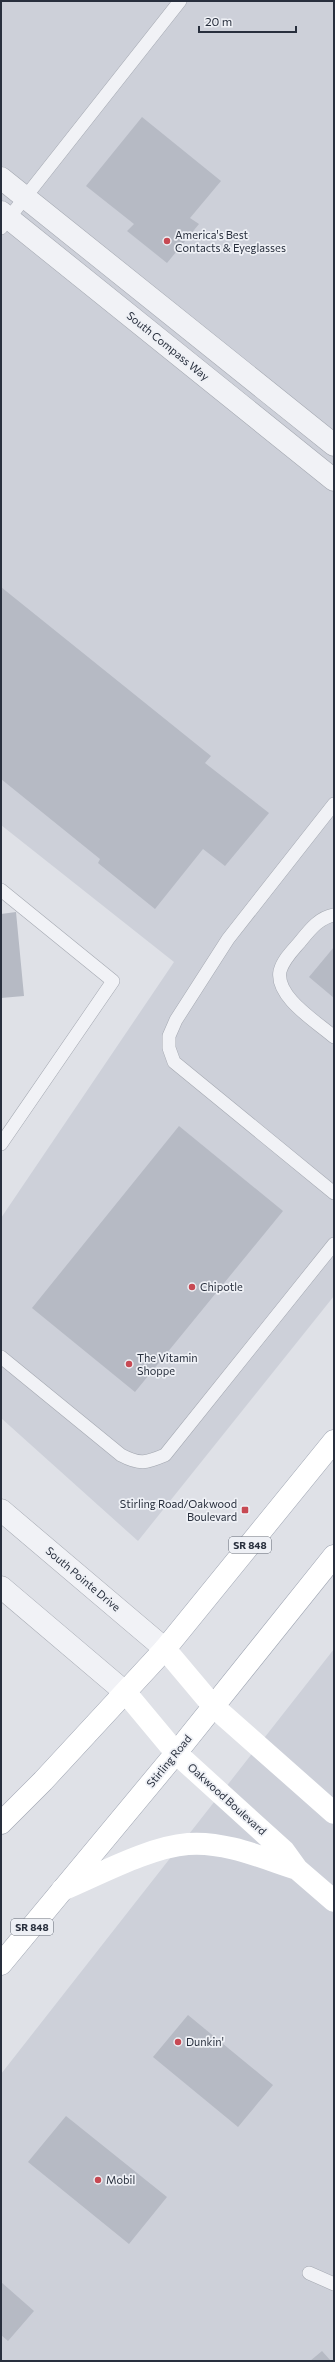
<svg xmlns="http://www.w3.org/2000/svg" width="335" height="2362" font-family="Commissioner,sans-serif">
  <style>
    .built { fill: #cdd0d9 }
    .building { fill: #b6bac4 }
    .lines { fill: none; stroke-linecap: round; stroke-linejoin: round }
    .lane-casing { stroke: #a4a8b1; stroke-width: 14 }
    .street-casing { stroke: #a4a8b1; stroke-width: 23 }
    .primary-casing { stroke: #9fa5b2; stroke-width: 23 }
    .lane { stroke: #f1f2f6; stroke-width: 13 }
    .street { stroke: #f1f2f6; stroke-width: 22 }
    .secondary { stroke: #fff; stroke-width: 22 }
    .primary { stroke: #fff; stroke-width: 22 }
    .poi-dot { fill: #c74953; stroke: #eef0f5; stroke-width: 1.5 }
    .labels { text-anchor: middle; stroke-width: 3.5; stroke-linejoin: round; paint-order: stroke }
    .shield { fill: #eef0f5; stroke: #636974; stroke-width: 1 }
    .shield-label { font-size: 10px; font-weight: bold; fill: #282f3d }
    .poi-label { font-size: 11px; fill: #282f3d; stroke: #eef0f5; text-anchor: start }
    .street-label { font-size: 11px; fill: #282f3d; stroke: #eef0f5 }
  </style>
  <rect width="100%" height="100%" fill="#dfe1e7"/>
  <!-- built -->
  <path class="built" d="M1,1H334V1296L138,1541L1,1418V1218L174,962L1,825Z
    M334,1649V2361H1V2074Z"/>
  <!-- building -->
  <path class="building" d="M142,117L221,181L190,218L199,224L167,263L127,231L134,224L86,186Z
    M1,587L211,756L205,763L269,813L225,866L203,849L155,909L98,863L100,859L1,779Z
    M16,912L24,996L1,998V914Z
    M334,947V998L309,977Z
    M179,1126L283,1211L135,1392L32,1308Z
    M188,2015L273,2085L238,2127L153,2057Z
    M66,2116L167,2197L129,2244L28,2162Z
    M1,2282L34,2311L8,2341L1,2335Z
    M322,2351L331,2361H310Z"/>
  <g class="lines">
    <!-- lane casing -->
    <g class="lane-casing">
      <path id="lane" d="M1,228L180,1
        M334,804L228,939L176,1020L169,1036V1048L174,1062L334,1193
        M1,890L113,981L1,1144
        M334,915C318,918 309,931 299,943C292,951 283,960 280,971C275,997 317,1022 334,1037
        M1,1357L121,1455C140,1465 146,1463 165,1455L334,1244
        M309,2273L334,2284"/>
    </g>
    <!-- street casing -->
    <g class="street-casing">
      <path id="street" d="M1,178L334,445
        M1,212L334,480
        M1,1510L165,1649
        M1,1587L126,1693"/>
    </g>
    <!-- primary casing -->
    <g class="primary-casing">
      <path id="primary" d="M1,1823L43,1781L165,1649L334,1441
        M1,1964L176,1753L334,1556"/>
    </g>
    <!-- lane -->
    <use href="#lane" class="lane"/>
    <!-- street -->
    <use href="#street" class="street"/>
    <!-- secondary -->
    <path class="secondary" d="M165,1649L213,1706L334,1813
      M126,1693L176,1753L284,1851L297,1869L334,1901
      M62,1890C98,1875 149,1847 188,1844C225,1841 263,1858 297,1869"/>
    <!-- primary -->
    <use href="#primary" class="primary"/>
  </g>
  <!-- markers -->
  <g class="poi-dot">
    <circle cx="167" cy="241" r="4"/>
    <circle cx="192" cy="1287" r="4"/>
    <circle cx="129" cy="1364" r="4"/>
    <rect x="241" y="1506" width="8" height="8" rx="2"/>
    <circle cx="178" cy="2042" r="4"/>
    <circle cx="98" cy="2180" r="4"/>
  </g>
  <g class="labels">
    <!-- shield labels -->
    <g class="shield">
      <rect x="229" y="1537" width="42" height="16" rx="3"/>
      <rect x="11" y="1919" width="42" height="16" rx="3"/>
    </g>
    <g class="shield-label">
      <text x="250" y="1549">SR 848</text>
      <text x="32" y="1931">SR 848</text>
    </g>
    <!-- poi labels -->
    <g class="poi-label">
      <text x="175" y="239">America's Best<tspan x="175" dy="13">Contacts &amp; Eyeglasses</tspan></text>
      <text x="200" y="1291">Chipotle</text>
      <text x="137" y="1362">The Vitamin<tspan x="137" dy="13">Shoppe</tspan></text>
      <text x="237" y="1508" text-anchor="end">Stirling Road/Oakwood<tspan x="237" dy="13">Boulevard</tspan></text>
      <text x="186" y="2046">Dunkin'</text>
      <text x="106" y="2184">Mobil</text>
    </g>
    <!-- street labels -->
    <g class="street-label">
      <text transform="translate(168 346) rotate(39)" y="4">South Compass Way</text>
      <text transform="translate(83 1579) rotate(40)" y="4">South Pointe Drive</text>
      <text transform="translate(169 1761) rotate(-51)" y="4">Stirling Road</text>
      <text transform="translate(227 1799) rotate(42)" y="4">Oakwood Boulevard</text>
    </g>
  </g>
  <!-- border -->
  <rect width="335" height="2362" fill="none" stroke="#282f3d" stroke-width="4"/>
  <!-- scale -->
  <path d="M199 26v6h97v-6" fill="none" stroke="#282f3d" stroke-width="2"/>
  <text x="205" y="26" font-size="12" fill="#282f3d" stroke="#eef0f5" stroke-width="3" paint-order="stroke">20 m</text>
</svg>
